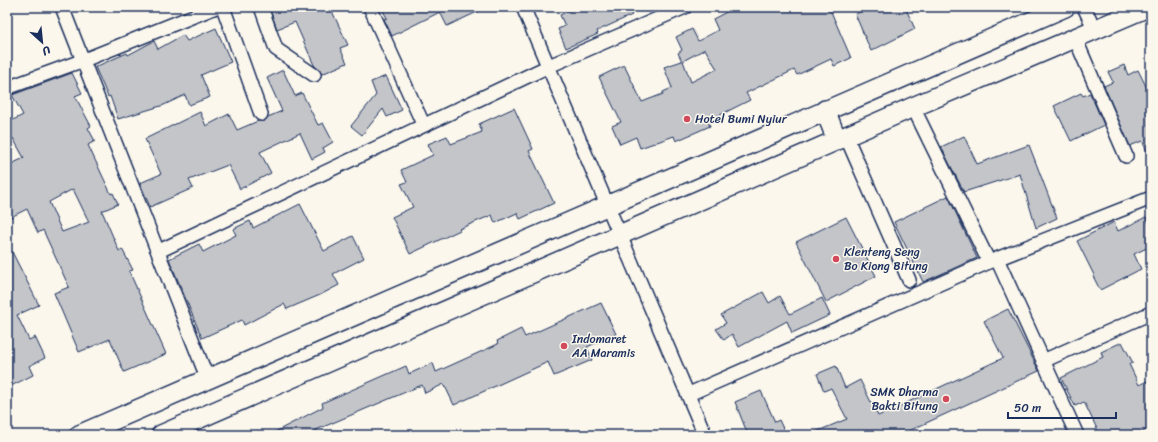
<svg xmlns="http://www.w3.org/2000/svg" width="1158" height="442" font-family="Sriracha,sans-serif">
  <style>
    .building { fill: #c3c5c9; stroke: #1b2f5e; fill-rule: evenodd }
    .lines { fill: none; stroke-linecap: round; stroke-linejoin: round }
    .street-casing { stroke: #1b2f5e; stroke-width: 16 }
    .secondary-casing { stroke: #1b2f5e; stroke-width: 22 }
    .street { stroke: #fbf7ec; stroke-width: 13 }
    .secondary { stroke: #fbf7ec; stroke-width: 19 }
    .poi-dot { fill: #d1495b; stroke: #fbf7ec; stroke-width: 1.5 }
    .labels { text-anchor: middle; stroke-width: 3; stroke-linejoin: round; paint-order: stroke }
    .poi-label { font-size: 12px; fill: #1b2f5e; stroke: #fbf7ec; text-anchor: start }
  </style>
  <rect width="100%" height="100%" fill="#fbf7ec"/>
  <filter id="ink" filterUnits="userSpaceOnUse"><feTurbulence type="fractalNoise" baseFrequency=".025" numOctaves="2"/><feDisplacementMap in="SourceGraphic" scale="8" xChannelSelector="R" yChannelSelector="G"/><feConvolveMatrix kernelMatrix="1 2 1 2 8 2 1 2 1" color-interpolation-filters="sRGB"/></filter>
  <g filter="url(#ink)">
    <!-- building -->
    <path class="building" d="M269,7H330L348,45L340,48L347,63L322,74L314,65L295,22L277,29Z
      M381,7H488L447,26L440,12L392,36L384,19L387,18Z
      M576,7H628L632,15L597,31L598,34L566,48L558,29L565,26L560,15Z
      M736,7H829L851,58L834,66L831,59L797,75L794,70L746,93L750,100L708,121L710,126L676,141L674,136L640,148L636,137L620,144L612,126L621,122L599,77L624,65L642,102L663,94V92L672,88L664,67L682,61L678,53L682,50L676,37L692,29L698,41L718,30L713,19ZM705,49L717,69L691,82L683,61Z
      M870,7H905L915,29L871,51L855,14Z
      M216,28L231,62L201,75L210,97L189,105L185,95L164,105L118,119L110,96L108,97L95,67L127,53L128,55L154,41L158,49L183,35L187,41Z
      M1124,65L1128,75L1138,70L1151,96V159L1142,141L1130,146L1104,86L1113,82L1108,72Z
      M283,70L295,96L302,93L318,125L323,123L333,142L323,148L325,152L312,159L300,133L260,152L271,173L240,189L228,165L189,180L193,188L150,207L140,183L161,174L145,139L200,112L206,126L229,114L237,130L258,121H264L268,117L282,111L267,78Z
      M72,73L82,93L75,96L91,126L88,128L95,141L88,145L111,194L113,193L118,204L102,211L119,251L122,249L133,270L129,271L166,354L124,372L110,339L79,352L54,293L69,287L43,230L38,233L27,209L7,219V166L24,158L13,138L11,140L7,131V123L23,115L12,95ZM73,189L89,222L62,232L49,202Z
      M386,76L402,110L387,117L383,109L362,135L351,126L376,95L371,82Z
      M1081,93L1083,96L1090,93L1104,125L1071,141L1054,106Z
      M514,108L533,149L529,151L554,203L520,219L517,213L495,223L492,215L459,229L460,230L410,254L392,217L413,207L401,184L407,182L401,170L433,155L428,144L447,136L451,144L482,132L479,124Z
      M964,136L977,164L1029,145L1057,218L1036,228L1020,174L964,192L941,147Z
      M948,196L977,258L923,282L894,222Z
      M300,204L324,251L353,236L364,258L333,274L339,285L320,295L287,309L284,304L244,325L242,320L202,338L169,259L199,244L203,252L236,235L233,229L250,221L253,228Z
      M846,217L876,276L826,302L796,242Z
      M1146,217L1151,228V246L1134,254L1141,269L1100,290L1093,276L1094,275L1077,241L1114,222L1118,231Z
      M7,242L39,305L17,315L29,340L35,337L45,358L29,366L33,375L7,388Z
      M763,292L769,303L780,296L790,314L822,298L830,315L792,333L787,321L739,347L732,334L724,340L716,329L726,323L721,315Z
      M601,303L616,334L587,347L592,360L554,376L548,362L454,405L444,384L425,393L422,385L316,430L319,435H269L323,407L322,403L406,366L409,374L433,363L436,372L498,344L497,341L521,329L525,337Z
      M1008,309L1039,371L900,435H808L847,419L831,388L824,391L817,374L836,366L845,388L860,380L878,416L1003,358L984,321Z
      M1122,342L1133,363L1129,364L1139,385L1151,379V428L1136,435H1100L1084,402L1075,406L1061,378L1103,357L1101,352Z
      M761,391L775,422L779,420L786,435H748L735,402Z"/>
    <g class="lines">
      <!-- street casing -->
      <g class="street-casing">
        <path id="street" d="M62,7L208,380
          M223,7L261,114
          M261,7L276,49L314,75
          M370,7L423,124
          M523,7L705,435
          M1084,7L1095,30
          M1075,38L1126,156
          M7,88L84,60L216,7
          M913,107L989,262
          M846,136L909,280
          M159,251L549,66L685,7
          M997,259L1077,435
          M1043,361L1151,313
          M689,394L989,262L1151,198"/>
      </g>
      <!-- secondary casing -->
      <g class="secondary-casing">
        <path id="secondary" d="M825,110L837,140
          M79,435L1065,7
          M161,435L913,107L1148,7"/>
      </g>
      <!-- street -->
      <use href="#street" class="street"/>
      <!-- secondary -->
      <use href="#secondary" class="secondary"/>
    </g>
  </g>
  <!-- markers -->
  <g class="poi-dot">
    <circle cx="687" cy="119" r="4"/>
    <circle cx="836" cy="259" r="4"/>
    <circle cx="564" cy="346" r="4"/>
    <circle cx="946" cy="399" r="4"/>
  </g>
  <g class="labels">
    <!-- poi labels -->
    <g class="poi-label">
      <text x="695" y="123">Hotel Bumi Nyiur</text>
      <text x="844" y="256">Klenteng Seng<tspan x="844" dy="14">Bo Kiong Bitung</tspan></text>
      <text x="572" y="343">Indomaret<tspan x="572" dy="14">AA Maramis</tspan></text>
      <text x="938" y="396" text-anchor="end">SMK Dharma<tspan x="938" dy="14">Bakti Bitung</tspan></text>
    </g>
  </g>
  <!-- margin -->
  <rect width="1158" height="442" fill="none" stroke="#fbf7ec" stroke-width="24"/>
  <rect x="12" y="12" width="1134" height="418" fill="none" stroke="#1b2f5e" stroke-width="1.5" filter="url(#ink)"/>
  <!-- north arrow -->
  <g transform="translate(42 42) rotate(153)" stroke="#fbf7ec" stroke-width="3" paint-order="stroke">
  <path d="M0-3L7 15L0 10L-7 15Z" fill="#1b2f5e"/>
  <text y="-6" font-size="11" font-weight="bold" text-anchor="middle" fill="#1b2f5e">U</text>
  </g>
  <!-- scale -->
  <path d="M1008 412v6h108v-6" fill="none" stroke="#1b2f5e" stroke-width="2"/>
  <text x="1014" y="412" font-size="12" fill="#1b2f5e" stroke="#fbf7ec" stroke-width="3" paint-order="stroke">50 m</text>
</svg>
